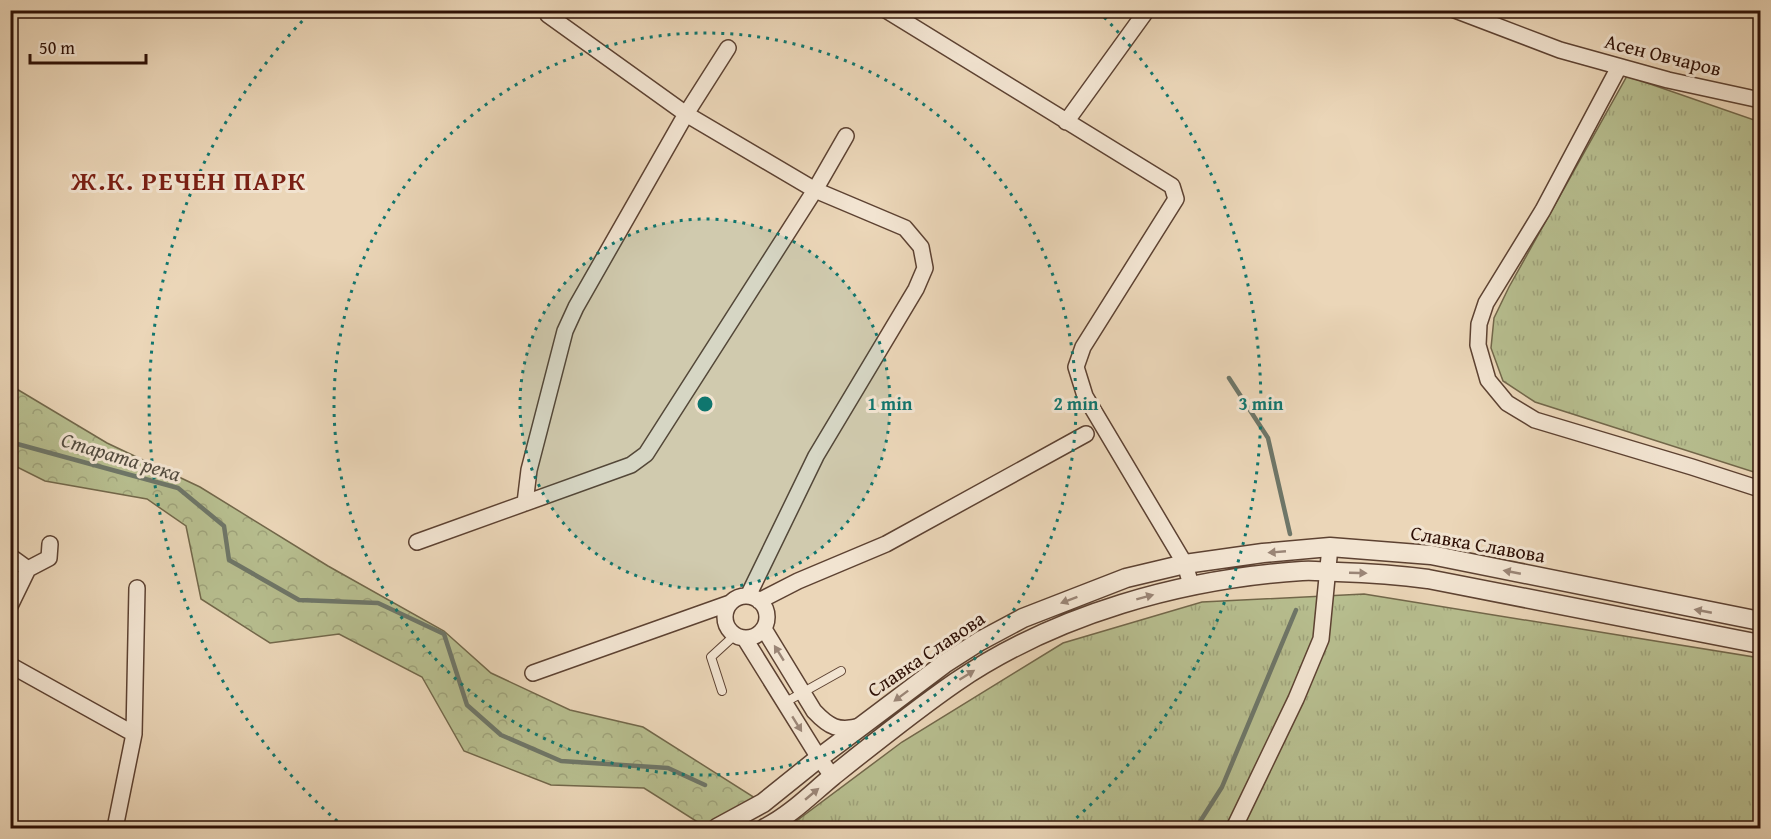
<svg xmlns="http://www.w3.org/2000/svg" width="1771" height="839" font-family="'Gentium Book Plus',serif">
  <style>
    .grass { fill: url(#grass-tufts); stroke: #72674a; stroke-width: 1.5 }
    .forest { fill: url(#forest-crowns); stroke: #72674a; stroke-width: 1.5 }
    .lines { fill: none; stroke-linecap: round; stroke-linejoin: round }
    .stream { stroke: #6e7668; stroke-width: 4.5 }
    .service-casing { stroke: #5d4232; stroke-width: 10 }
    .minor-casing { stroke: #5d4232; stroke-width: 18 }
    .tertiary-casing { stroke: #5d4232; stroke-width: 21 }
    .service { stroke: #f2e4d1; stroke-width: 8 }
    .minor { stroke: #f2e4d1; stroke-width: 15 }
    .tertiary { stroke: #f2e4d1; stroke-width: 18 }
    .oneway { fill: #9a8576 }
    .ring { fill: none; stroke: #0f766e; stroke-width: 3; stroke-dasharray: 3 6 }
    .labels { text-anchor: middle; stroke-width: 6; stroke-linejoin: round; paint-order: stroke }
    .street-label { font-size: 20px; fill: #2e1006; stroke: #f2e4d1 }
    .water-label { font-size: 21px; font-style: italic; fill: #534c3f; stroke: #f2e4d1 }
    .district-label { font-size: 26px; font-weight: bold; letter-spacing: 1.5px; fill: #7a1f14; stroke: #f2e4d1 }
    .centre { fill: #0f766e; stroke: #f2e4d1; stroke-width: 3 }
    .ring-label { font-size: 18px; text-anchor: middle; font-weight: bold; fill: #0f766e; stroke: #f2e4d1; stroke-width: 6; stroke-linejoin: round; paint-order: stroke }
  </style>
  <defs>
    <pattern id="grass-tufts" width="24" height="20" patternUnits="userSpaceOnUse" patternTransform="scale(1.5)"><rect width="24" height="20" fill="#b7be8f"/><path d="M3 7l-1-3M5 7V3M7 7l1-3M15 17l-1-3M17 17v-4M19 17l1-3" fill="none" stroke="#9ea27a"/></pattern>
    <pattern id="forest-crowns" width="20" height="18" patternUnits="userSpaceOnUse" patternTransform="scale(1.5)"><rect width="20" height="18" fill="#b7be8f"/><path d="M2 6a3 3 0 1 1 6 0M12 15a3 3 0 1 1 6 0" fill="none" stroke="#9ea27a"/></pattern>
  </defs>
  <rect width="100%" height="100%" fill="#ebd6b8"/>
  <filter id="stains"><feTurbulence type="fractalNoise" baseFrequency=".00333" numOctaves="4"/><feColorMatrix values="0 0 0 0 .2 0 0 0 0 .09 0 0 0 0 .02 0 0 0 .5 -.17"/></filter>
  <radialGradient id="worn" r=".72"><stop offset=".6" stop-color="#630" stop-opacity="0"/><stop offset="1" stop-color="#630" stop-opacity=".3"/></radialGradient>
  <!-- grass -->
  <path class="grass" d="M1627,76L1760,122V474L1535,402L1503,381L1491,348L1494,318L1509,287Z
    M1364,594L1760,658V828H787L902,742L1063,643L1202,602Z"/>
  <!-- forest -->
  <path class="forest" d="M10,385L107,443L200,487L328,566L444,631L491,673L570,710L643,727L763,803L717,828H707L644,788L551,785L464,751L422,677L339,634L270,643L201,599L186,526L147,499L45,481L11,464Z"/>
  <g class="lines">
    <!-- stream -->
    <path class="stream" d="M1229,378L1268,438L1290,534
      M10,442L178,488L224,526L229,560L299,600L378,603L444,634L467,705L501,735L561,761L668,768L705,785
      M1196,828L1222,787L1296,610"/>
    <!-- service casing -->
    <g class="service-casing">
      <path id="service" d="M722,691L711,657L735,635
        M784,703L841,671"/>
    </g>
    <!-- minor casing -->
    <g class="minor-casing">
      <path id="minor" d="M886,10L1172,186L1176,199L1083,347L1076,367L1085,396L1185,564L1191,585
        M1455,10L1560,50L1668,80L1760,100
        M548,15L686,114L815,190L905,228L921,247L925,268L916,289L816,456L748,596
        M1619,67L1543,210L1486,303L1479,324L1478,345L1488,380L1507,403L1535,420L1692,467L1760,489
        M1066,122L1147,10
        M525,503L529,470L565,331L576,307L686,114L728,48
        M417,542L631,465L646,454L815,190L846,136
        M10,556L28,569L10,606
        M28,569L49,558L50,544
        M725 617a21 21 0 1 1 42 0a21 21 0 1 1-42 0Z
        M759,601L798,581L886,544L1086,434
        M764,629L814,711C829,727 838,732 861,726
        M745,639L819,758L833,777
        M10,665L134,734
        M533,673L730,603
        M115,828L134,734L137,588
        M1234,828L1296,699L1321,639L1330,547"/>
    </g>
    <!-- tertiary casing -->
    <g class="tertiary-casing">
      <path id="tertiary" d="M717,828L763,803L819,758L944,664L980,641L1023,618L1126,578L1185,564L1263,553L1330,547L1431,555L1760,621
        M765,828C791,815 811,794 833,776C873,744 914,711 956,682C1056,614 1182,579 1302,571C1314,570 1326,572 1338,572C1369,573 1398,575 1428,579L1760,644"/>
    </g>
    <!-- service -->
    <use href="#service" class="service"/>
    <!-- minor -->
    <use href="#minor" class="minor"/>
    <!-- tertiary -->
    <use href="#tertiary" class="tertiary"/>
  </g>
  <!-- one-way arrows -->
  <defs><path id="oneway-solid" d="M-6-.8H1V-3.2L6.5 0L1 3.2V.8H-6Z" transform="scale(1.5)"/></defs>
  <g class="oneway">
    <use href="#oneway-solid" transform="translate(1277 552) rotate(175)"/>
    <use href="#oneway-solid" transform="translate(1512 572) rotate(-169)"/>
    <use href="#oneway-solid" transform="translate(1358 573) rotate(2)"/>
    <use href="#oneway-solid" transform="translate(1145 597) rotate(-15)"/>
    <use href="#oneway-solid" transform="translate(1069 600) rotate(159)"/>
    <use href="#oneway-solid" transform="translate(1703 611) rotate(-169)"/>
    <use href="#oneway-solid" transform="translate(779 653) rotate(-122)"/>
    <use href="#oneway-solid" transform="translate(967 675) rotate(-32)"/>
    <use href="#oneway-solid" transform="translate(901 696) rotate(143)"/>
    <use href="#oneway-solid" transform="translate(797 724) rotate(58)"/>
    <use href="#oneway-solid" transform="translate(812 794) rotate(-40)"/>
  </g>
  <!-- distance rings -->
  <circle cx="705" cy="404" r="185" fill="#0f766e" fill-opacity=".12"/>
  <g class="ring">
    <circle cx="705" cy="404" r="185"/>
    <circle cx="705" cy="404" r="371"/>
    <path d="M344 827A556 556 0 0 1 312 11M1098 11A556 556 0 0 1 1066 827"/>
  </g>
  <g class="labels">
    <!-- street labels -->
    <g class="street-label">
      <text transform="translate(1663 55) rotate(14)" y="7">Асен Овчаров</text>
      <text transform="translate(1478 544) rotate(10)" y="7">Славка Славова</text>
      <text transform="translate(926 654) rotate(-34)" y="7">Славка Славова</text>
    </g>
    <!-- water labels -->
    <g class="water-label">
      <text transform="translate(121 457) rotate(17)" y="7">Старата река</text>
    </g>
    <!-- district labels -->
    <g class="district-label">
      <text x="189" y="190">Ж.К. РЕЧЕН ПАРК</text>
    </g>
  </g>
  <circle cx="705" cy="404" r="9" class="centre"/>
  <g class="ring-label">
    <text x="890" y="410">1 min</text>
    <text x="1076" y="410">2 min</text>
    <text x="1261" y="410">3 min</text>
  </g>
  <!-- margin -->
  <rect width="1771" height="839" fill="none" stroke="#ebd6b8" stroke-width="36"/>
  <rect x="12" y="12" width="1747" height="815" fill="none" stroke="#2e1006" stroke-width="3"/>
  <rect x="18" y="18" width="1735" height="803" fill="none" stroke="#2e1006" stroke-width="1.5"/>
  <!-- scale -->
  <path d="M30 54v9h116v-9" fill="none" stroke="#2e1006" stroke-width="3"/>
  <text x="39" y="54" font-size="18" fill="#2e1006" stroke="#f2e4d1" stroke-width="4.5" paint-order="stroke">50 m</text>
  <rect width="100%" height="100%" filter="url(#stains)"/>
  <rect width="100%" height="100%" fill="url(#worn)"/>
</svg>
